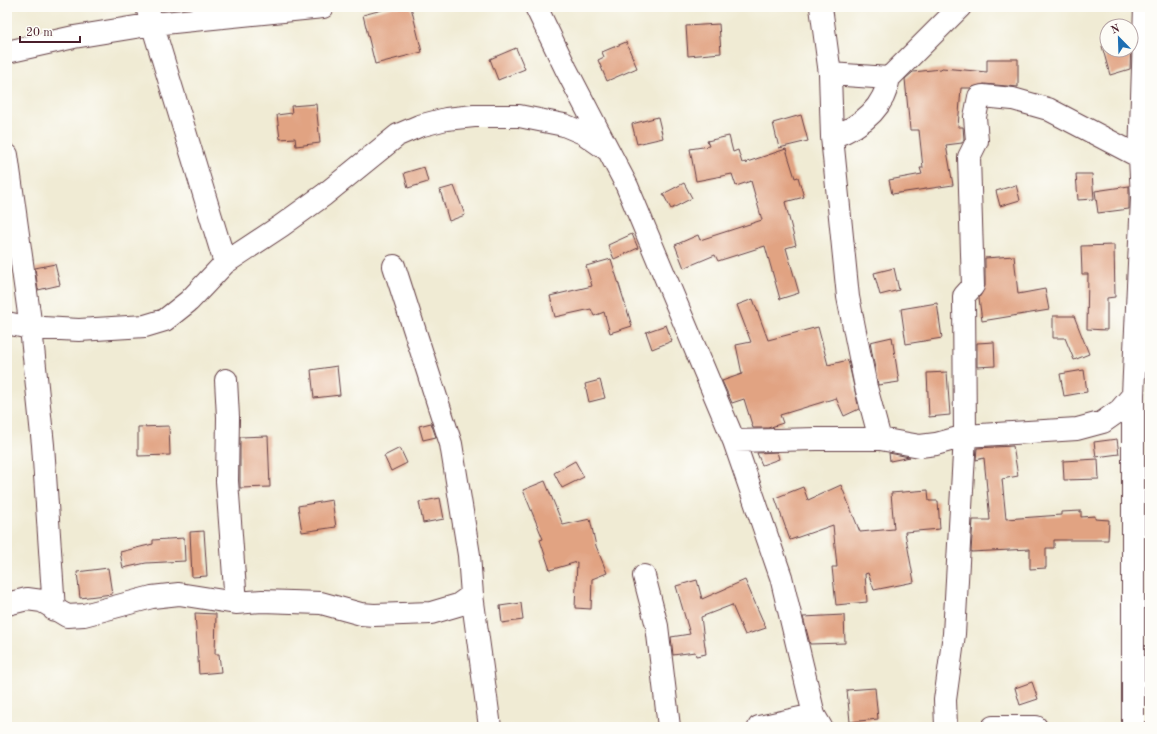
<svg xmlns="http://www.w3.org/2000/svg" width="1157" height="734" font-family="'Old Standard TT',serif">
  <style>
    .building { fill: #e1a382 }
    .lines { fill: none; stroke-linecap: round; stroke-linejoin: round }
    .minor-casing { stroke: #633e44; stroke-width: 24 }
    .minor { stroke: #fff; stroke-width: 22 }
  </style>
  <rect width="100%" height="100%" fill="#fdfcf7"/>
  <filter id="ink" filterUnits="userSpaceOnUse"><feTurbulence type="fractalNoise" baseFrequency=".025" numOctaves="2"/><feDisplacementMap in="SourceGraphic" scale="8" xChannelSelector="R" yChannelSelector="G"/><feConvolveMatrix kernelMatrix="1 2 1 2 8 2 1 2 1" color-interpolation-filters="sRGB"/></filter>
  <filter id="wash" filterUnits="userSpaceOnUse"><feTurbulence type="fractalNoise" baseFrequency=".012" numOctaves="4" result="noise"/><feDisplacementMap in="SourceGraphic" scale="16" xChannelSelector="R" yChannelSelector="G"/><feGaussianBlur stdDeviation="0.9" result="paint"/><feColorMatrix in="noise" values="0 0 0 0 0 0 0 0 0 0 0 0 0 0 0 0 0 1.4 0 .05"/><feComposite in="paint" operator="in"/></filter>
  <g filter="url(#wash)">
    <rect width="100%" height="100%" fill="#f0ebd4"/>
    <g id="blocks">
      <!-- building -->
      <path class="building" d="M393,7H411L422,52L375,64L363,15Z
        M719,24L721,53L688,56L686,26Z
        M626,42L637,68L607,81L598,60L604,57L602,52Z
        M1131,43V44L1130,69L1110,75L1102,46L1107,44V50H1131Z
        M516,48L525,69L498,80L490,59Z
        M987,59H1018V87L984,84L970,88H961L958,127H963L964,139L962,143L946,145L953,185L892,194L889,180L922,174L920,168H923L919,130H910L905,79L913,72L941,69L942,68L987,72Z
        M316,104L320,143L296,146L295,138L280,139L277,115L292,113L291,106Z
        M801,115L808,141L779,148L773,123Z
        M658,117L663,138L637,144L632,124Z
        M729,136L733,152L738,150L742,163L746,162L747,164V162L786,149L795,178L798,177L804,197L785,202L796,245L786,248L799,293L780,299L765,246L718,261L715,255L684,268L675,245L698,235L700,240L762,220L751,181L736,186L732,174L696,181L690,149L709,146L707,141Z
        M424,167L428,182L408,188L404,173Z
        M1076,174H1092L1094,199L1078,200Z
        M684,183L692,198L671,209L663,194Z
        M1016,185L1020,200L1000,206L996,191Z
        M454,186L465,215L449,221L440,190Z
        M1129,186V209L1098,213L1095,191Z
        M632,234L638,248L614,259L608,245Z
        M1114,245L1115,297L1107,298V330L1087,329L1088,274H1082L1081,246Z
        M1014,256L1018,294L1045,289L1049,310L982,321L979,298L985,286V258Z
        M611,259L632,326L610,333L604,312L594,316L591,309L555,317L550,296L592,286L586,266Z
        M55,264L60,285L38,290L35,268Z
        M894,268L899,290L880,295L874,273Z
        M753,299L768,340L818,327L828,365L848,360L859,409L844,416L836,398L780,415L783,423L768,428H753L744,399L732,403L722,381L742,374L736,345L751,342L737,305Z
        M937,303L942,338L906,344L901,309Z
        M1053,316H1074L1089,354L1074,360L1065,338H1053Z
        M666,325L672,341L652,349L646,332Z
        M892,337L899,382L878,385L870,342Z
        M994,342L995,366L977,367V343Z
        M337,366L340,395L314,398L311,370Z
        M1084,370L1087,392L1064,396L1060,374Z
        M947,372L950,415L929,417L927,373Z
        M600,380L605,398L589,402L585,384Z
        M431,423L436,437L423,440L419,426Z
        M169,426L170,455L138,456V427Z
        M268,436L270,487L240,488V437Z
        M1117,439L1119,454L1096,457L1094,442Z
        M1013,446L1018,476L1002,479L1006,519L1061,515V512L1081,511V517L1095,516V519L1109,520L1108,540H1054V548H1046V568L1030,569V549L971,552L973,520H990L984,458L976,460L977,448Z
        M400,448L407,463L391,471L384,456Z
        M777,452L779,459L762,465L757,453Z
        M889,453L909,457H910L890,461Z
        M1098,459L1099,479L1064,480L1063,461Z
        M575,461L584,477L562,488L554,473Z
        M545,481L563,525L590,519L596,546L607,573L592,579L591,609L575,608L577,562L550,570L540,540L543,539L523,490Z
        M841,485L860,532L894,529L891,493L928,490L929,501H938L940,529L905,532L914,582L874,590L868,573L865,574L867,602L836,605L832,567H837L833,525L790,540L775,498L803,487L808,500Z
        M440,498L444,519L423,523L419,502Z
        M332,500L336,527L302,532L298,506Z
        M204,531L207,576L192,577L190,532Z
        M184,538L185,561L146,563L123,568L120,552L153,544V540Z
        M108,568L112,594L80,598L77,572Z
        M697,580L702,599L745,580L766,628L745,635L732,605L701,617L706,654L696,656L695,652L673,655L671,637L690,634L676,586Z
        M521,603L523,620L502,623L500,606Z
        M195,613L216,614L215,654H219L221,672L199,674Z
        M844,615L845,643L810,644L803,617Z
        M1032,682L1038,699L1020,705L1015,688Z
        M875,688L878,719L850,722L847,690Z"/>
    </g>
  </g>
  <g filter="url(#ink)">
    <use href="#blocks" fill-opacity="0" stroke="#633e44" stroke-width="1"/>
    <g class="lines">
      <!-- minor casing -->
      <g class="minor-casing">
        <path id="minor" d="M147,7L225,263
          M536,7L566,69L627,186L734,441L781,577L814,715L821,727
          M821,7L830,74L832,137L848,297L866,387L880,439
          M7,52L74,37L154,24L323,7
          M830,74L889,78
          M832,137C860,127 884,109 889,78L960,7
          M7,155L31,328L43,445L54,610
          M394,266L451,444L469,555L472,595L490,727
          M7,323L25,327L79,330L145,326L165,320L189,301L225,263L281,226L324,195L398,135L419,126L446,119L474,116H519L564,125L583,133L606,149
          M226,380L228,417L227,481L236,603
          M734,441L817,439H880L920,446L936,444L965,436L1077,429L1103,422L1120,410L1133,395
          M644,576L657,626L669,727
          M7,604L27,599L42,601L67,616L84,615L152,597L179,594L236,603L262,601L321,603L361,614L374,615L431,613L458,605L472,595
          M759,727L814,715
          M946,727L945,700L954,634L965,436L964,296L973,286L969,157L977,141L975,117L979,97L983,96L1013,99L1048,109L1140,157
          M993,727H1036
          M1133,727V395L1142,198L1140,157L1145,7"/>
      </g>
      <!-- minor -->
      <use href="#minor" class="minor"/>
    </g>
  </g>
  <!-- margin -->
  <rect width="1157" height="734" fill="none" stroke="#fdfcf7" stroke-width="24"/>
  <!-- north arrow -->
  <g transform="translate(1119 38) rotate(337)"><circle r="19" fill="#fdfcf7" stroke="#b5a4a5"/>
  <path d="M0-3L7 15L0 10L-7 15Z" fill="#1f6fb2"/>
  <text y="-6" font-size="11" font-weight="bold" text-anchor="middle" fill="#4a1f2b">N</text>
  </g>
  <!-- scale -->
  <path d="M20 36v6h60v-6" fill="none" stroke="#4a1f2b" stroke-width="2"/>
  <text x="26" y="36" font-size="12" fill="#4a1f2b" stroke="#fdfcf7" stroke-width="3" paint-order="stroke">20 m</text>
</svg>
